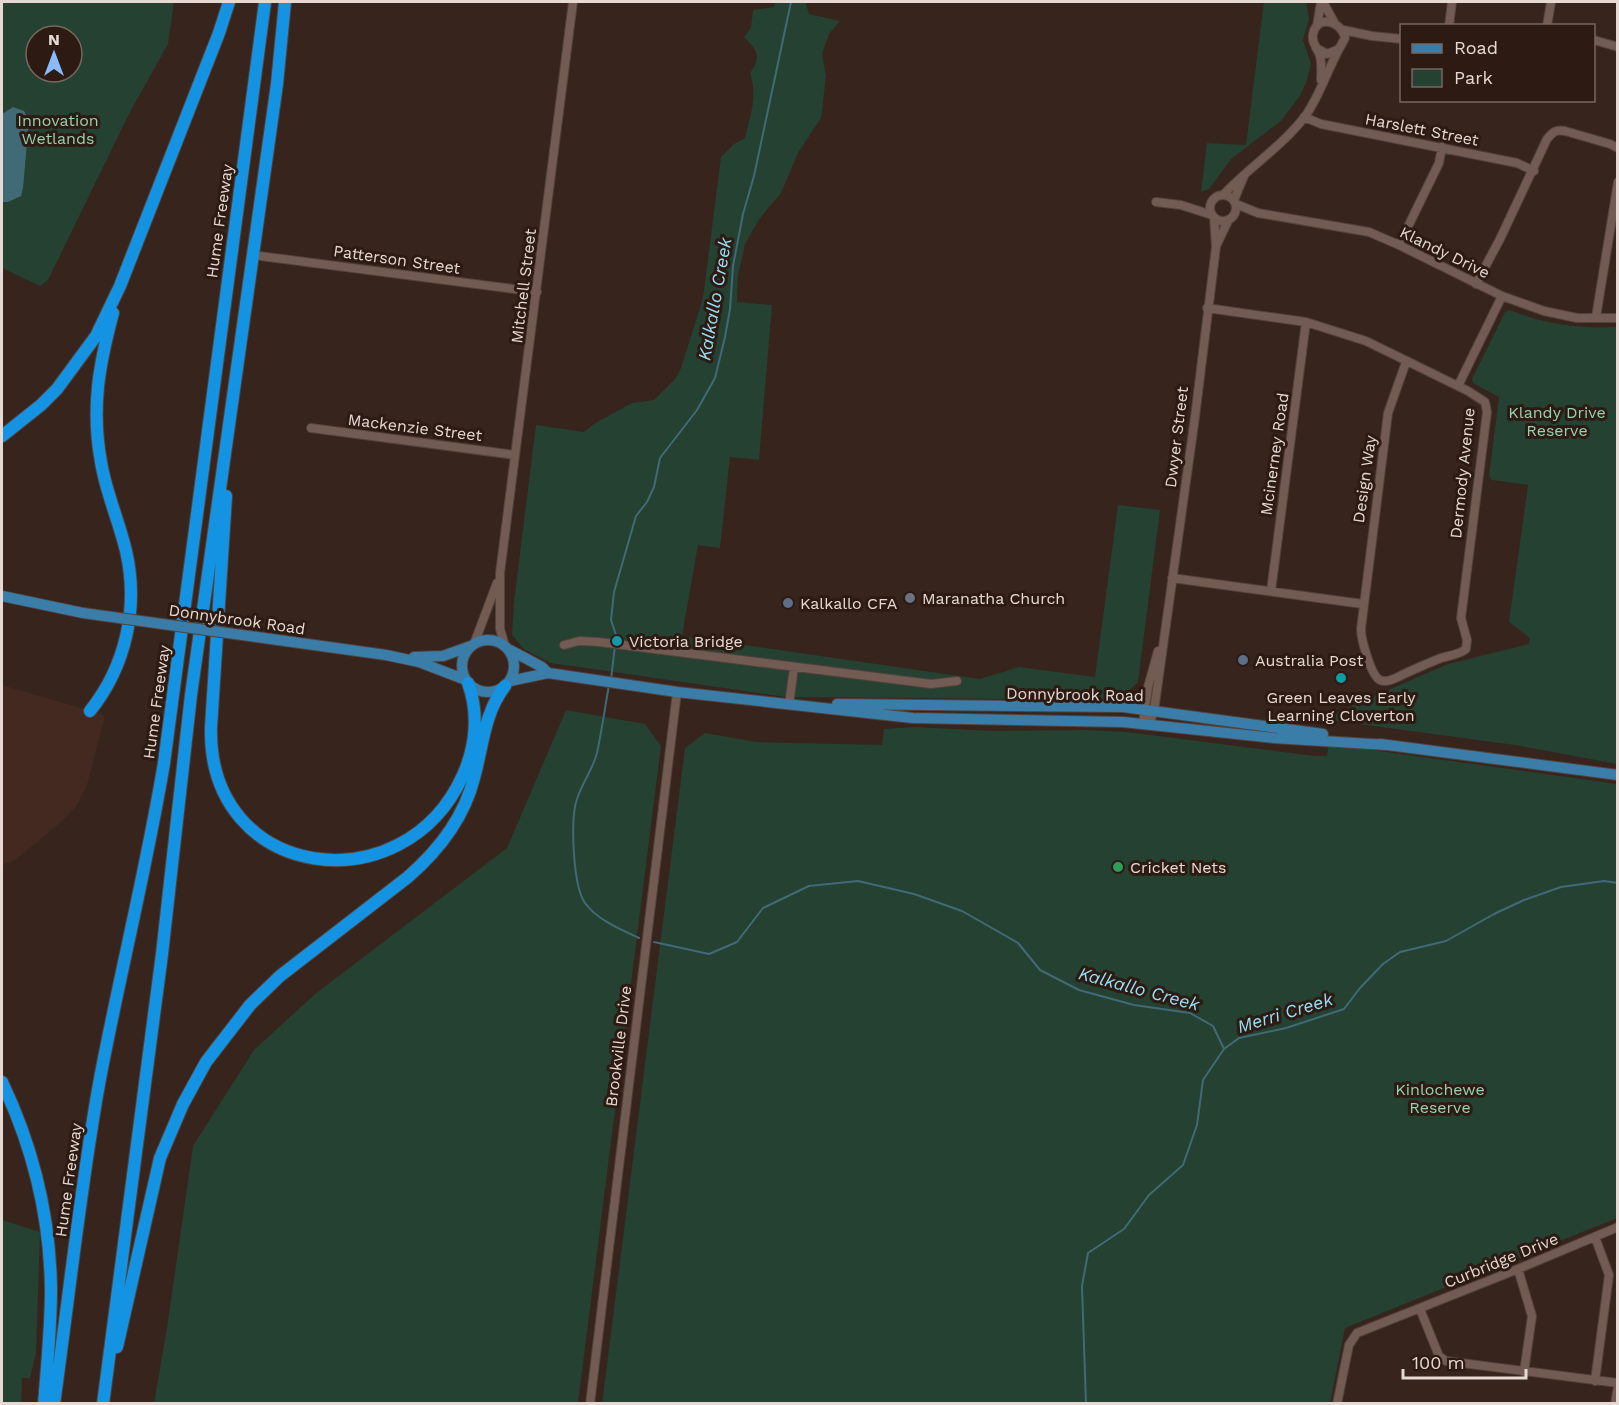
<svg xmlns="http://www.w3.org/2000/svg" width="1619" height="1405" font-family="'Work Sans',sans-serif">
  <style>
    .built { fill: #43291f }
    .green { fill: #244132; fill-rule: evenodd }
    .water { fill: #416a77 }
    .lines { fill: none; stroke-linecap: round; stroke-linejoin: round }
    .stream { stroke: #416a77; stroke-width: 2 }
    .minor-casing { stroke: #52423c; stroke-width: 10 }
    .major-casing { stroke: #52423c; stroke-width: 12 }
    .highway-casing { stroke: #52423c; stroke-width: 14 }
    .minor { stroke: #715b52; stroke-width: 8 }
    .major { stroke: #3a7da9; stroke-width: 10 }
    .highway { stroke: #1593e3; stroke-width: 12 }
    .major-bridge-casing { stroke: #52423c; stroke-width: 12; stroke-linecap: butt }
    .major-bridge { stroke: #3a7da9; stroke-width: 10 }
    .worship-dot { fill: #6b7280; stroke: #2d1b13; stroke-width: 2 }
    .service-dot { fill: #5c6f8a; stroke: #2d1b13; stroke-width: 2 }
    .culture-dot { fill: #0f9aa8; stroke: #2d1b13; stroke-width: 2 }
    .leisure-dot { fill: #2e9e5b; stroke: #2d1b13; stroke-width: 2 }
    .labels { text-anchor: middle; stroke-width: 6; stroke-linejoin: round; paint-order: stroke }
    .park-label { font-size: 16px; fill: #94d2b1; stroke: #2d1b13 }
    .street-label { font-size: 16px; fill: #e6d9d4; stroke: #2d1b13 }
    .poi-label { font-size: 16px; fill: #e6d9d4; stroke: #2d1b13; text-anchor: start }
    .water-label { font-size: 18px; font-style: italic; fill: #95dff7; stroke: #2d1b13 }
  </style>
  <rect width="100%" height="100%" fill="#37241d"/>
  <!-- built -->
  <path class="built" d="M2,685L105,715L87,785L77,805L63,820L17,859L2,865Z"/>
  <!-- green -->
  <path class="green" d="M2,2H174L168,44L130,112L48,280L40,286L2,268ZM36,36H72V72H36Z
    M775,2H807L806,4L809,14L840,21L829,34L822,54L826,76L821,118L798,153L781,193L760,218L745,244L738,276L737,302L772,305L759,460L730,457L720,548L698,545L682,636L980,679L1019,667L1095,677L1118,505L1160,510L1138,682L1119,700L786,697L551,663L524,649L512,635L514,602L536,425L584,432L597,422L632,403L654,400L676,378L681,368L703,298L721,157L734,144L745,138C750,116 758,96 750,73C762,56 757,50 744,37L751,28L753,10L774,7Z
    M1264,2H1306L1309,19L1303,40L1311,64L1306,83L1299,97L1281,121L1231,159L1209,189L1201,192L1207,143L1246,145Z
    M1510,310C1544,324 1580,329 1617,327V764L1515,745L1322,719L1448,664L1529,644L1530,638L1509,622L1528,485L1492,480L1489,476L1499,397L1473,383L1472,379L1505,312Z
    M566,710L645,724L661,746L578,1403H154L167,1328L193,1146L254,1050L315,994L507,848Z
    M914,727L991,731L1087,730L1127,732L1314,756H1327L1329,744L1617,784V1218L1345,1328L1330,1403L602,1404L685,748L705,733L756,742L882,745L884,729Z
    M2,1220L40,1232L36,1353L30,1378H22L21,1403H2Z"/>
  <!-- water -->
  <path class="water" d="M13,107L24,111L29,120L23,188L21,196L8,202H2V114Z"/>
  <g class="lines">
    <!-- stream -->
    <path class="stream" d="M616,641V635L611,620L614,592L636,516L647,502L654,487L660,458L697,410L715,378L725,337L730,309L733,266L743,214L754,176L791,2
      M611,679L615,646
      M609,685C605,707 602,730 597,753C593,769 582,783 577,799C570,819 573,886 585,903C597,920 622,930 639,938
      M654,942L709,954L737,942L763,908L809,886L858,881L914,894L962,911L1018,943L1040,970L1079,990L1134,1005L1190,1013L1213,1026L1224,1049
      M1086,1404L1082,1286L1088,1253L1124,1229L1149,1195L1183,1165L1197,1125L1203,1080L1224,1049L1239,1038L1286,1028L1344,1009L1360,988L1383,964L1400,952L1446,941L1494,914L1524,900L1561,887L1604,881L1618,883"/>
    <!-- minor casing -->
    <g class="minor-casing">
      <path id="minor" d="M1323,2L1334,22
        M1317,26L1321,2
        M1449,26L1452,2
        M1547,26L1551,2
        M1343,30L1372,36L1402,39
        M1594,40L1618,47
        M1316,48L1327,54L1339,49L1345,38C1342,21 1317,14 1313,34C1311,43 1318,48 1320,56C1322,64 1321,72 1321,80
        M1304,117L1321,124L1517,163L1534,171
        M1210 208a13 13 0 1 1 26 0a13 13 0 1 1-26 0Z
        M1223,195C1249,167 1283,146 1306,115C1320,95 1327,71 1339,49
        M1234,200L1244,176
        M1156,202L1181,205L1212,215
        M1236,204L1258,213L1369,232L1399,245L1502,296L1544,311L1577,318H1618
        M1217,244L1228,221
        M1399,245L1439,163L1442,147
        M252,255L537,292
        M1476,284L1500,239L1547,139C1553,132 1556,129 1565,131L1610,144L1618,148
        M1207,308L1306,322L1366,341L1468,391L1485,402L1487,412L1461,618L1467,640L1466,649C1459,655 1450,655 1441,658C1426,664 1412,670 1398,677C1393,679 1386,683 1380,680C1371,676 1361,639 1361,629L1388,413L1406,362
        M1596,317L1618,182
        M1458,386L1502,296
        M311,428L515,455
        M1172,578L1363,604
        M1271,591L1306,322
        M474,644L497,583
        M564,645L579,641L599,642L931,684L957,681
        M505,646L500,629V573L573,2
        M789,705L794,667
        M1143,723L1151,719L1154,711L1195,417L1216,247L1214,218
        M1143,723L1148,687L1158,651
        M1518,1269L1532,1316L1524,1372
        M1420,1309L1439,1356L1446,1361L1618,1383
        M1595,1381L1609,1275L1595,1237
        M590,1404L677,692
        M1337,1404L1349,1345L1357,1333L1518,1269L1618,1227
        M1615,1404L1618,1386"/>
    </g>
    <!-- major casing -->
    <g class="major-casing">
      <path id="major" d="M2,596L83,613
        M271,639L386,655L419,662L466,680
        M462 666a26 26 0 1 1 52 0a26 26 0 1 1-52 0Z
        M510,650L542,667L548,673
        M414,657L443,656L471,646
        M510,681L548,673L677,692L913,718L1123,722L1274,738L1387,745
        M837,704L1123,707L1323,734
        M1380,744L1618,775"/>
    </g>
    <!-- highway casing -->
    <g class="highway-casing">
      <path id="highway" d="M2,436L41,405L57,389L96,336L120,286L219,33L229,2
        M226,496L211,727C207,881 404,907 463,775C476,746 479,713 468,683
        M90,711C126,666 139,607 126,551C119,521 106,493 101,462C91,408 99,365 113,313
        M2,1082C33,1147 50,1217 51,1289C51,1328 47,1366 44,1404
        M117,1347L160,1158L183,1104L206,1062L250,1005L280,976L408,877C439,850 464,818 474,778C483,746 484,713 505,686
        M54,1404C69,1297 80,1190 99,1084C119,977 146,871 164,763L265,2
        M103,1404L162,954L191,695L277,84L285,2"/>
    </g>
    <!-- minor -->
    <use href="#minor" class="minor"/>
    <!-- major -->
    <use href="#major" class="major"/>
    <!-- highway -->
    <use href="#highway" class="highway"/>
    <!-- major-bridge casing -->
    <g class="major-bridge-casing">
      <path id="major-bridge" d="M83,613L271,639"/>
    </g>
    <!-- major-bridge -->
    <use href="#major-bridge" class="major-bridge"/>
  </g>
  <!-- markers -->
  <circle class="worship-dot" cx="910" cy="598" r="6"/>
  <g class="service-dot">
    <circle cx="788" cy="603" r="6"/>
    <circle cx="1243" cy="660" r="6"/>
  </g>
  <g class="culture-dot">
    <circle cx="617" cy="641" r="6"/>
    <circle cx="1341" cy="678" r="6"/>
  </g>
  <circle class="leisure-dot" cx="1118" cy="867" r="6"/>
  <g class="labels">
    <!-- park labels -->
    <g class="park-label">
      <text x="58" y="126">Innovation<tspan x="58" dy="18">Wetlands</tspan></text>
      <text x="1557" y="418">Klandy Drive<tspan x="1557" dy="18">Reserve</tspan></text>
      <text x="1440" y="1095">Kinlochewe<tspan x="1440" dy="18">Reserve</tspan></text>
    </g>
    <!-- street labels -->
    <g class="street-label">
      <text transform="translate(1422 129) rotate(11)" y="6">Harslett Street</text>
      <text transform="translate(219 221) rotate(-82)" y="6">Hume Freeway</text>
      <text transform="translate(1445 252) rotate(26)" y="6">Klandy Drive</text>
      <text transform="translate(397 259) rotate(8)" y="6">Patterson Street</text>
      <text transform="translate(523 286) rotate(-83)" y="6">Mitchell Street</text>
      <text transform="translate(415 427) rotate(7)" y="6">Mackenzie Street</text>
      <text transform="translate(1176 437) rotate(-83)" y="6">Dwyer Street</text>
      <text transform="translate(1274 454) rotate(-82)" y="6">Mcinerney Road</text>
      <text transform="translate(1462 473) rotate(-84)" y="6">Dermody Avenue</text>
      <text transform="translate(1364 479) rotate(-82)" y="6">Design Way</text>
      <text transform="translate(237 619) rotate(8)" y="6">Donnybrook Road</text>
      <text transform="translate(1075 694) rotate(1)" y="6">Donnybrook Road</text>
      <text transform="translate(156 702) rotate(-82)" y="6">Hume Freeway</text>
      <text transform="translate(618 1046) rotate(-83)" y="6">Brookville Drive</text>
      <text transform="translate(68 1180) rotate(-82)" y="6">Hume Freeway</text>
      <text transform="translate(1501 1260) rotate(-22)" y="6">Curbridge Drive</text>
    </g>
    <!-- poi labels -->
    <g class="poi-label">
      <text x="922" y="604">Maranatha Church</text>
      <text x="800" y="609">Kalkallo CFA</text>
      <text x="629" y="647">Victoria Bridge</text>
      <text x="1255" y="666">Australia Post</text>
      <text x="1341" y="703" text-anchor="middle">Green Leaves Early<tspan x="1341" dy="18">Learning Cloverton</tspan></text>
      <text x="1130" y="873">Cricket Nets</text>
    </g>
    <!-- water labels -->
    <g class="water-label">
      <text transform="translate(715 299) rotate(-80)" y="6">Kalkallo Creek</text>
      <text transform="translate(1139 989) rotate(15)" y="6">Kalkallo Creek</text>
      <text transform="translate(1285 1013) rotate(-17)" y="6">Merri Creek</text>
    </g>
  </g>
  <!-- border -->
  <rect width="1619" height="1405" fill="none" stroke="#e6d9d4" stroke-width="6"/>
  <!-- legend -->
  <rect x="1400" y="24" width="195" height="78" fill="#2d1b13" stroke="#776760" stroke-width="1.5"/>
  <rect x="1412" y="44" width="30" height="9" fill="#3a7da9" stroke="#776760" stroke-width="1.5"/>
  <text x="1454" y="54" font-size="18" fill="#e6d9d4">Road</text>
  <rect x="1412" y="69" width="30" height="18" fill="#244132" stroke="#776760" stroke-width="1.5"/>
  <text x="1454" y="84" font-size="18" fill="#e6d9d4">Park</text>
  <!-- north arrow -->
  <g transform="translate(54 54)"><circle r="28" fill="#2d1b13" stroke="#776760" stroke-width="1.5"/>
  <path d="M0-4.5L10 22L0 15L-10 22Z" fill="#89bafc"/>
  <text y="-9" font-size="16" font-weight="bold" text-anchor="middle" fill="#e6d9d4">N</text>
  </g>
  <!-- scale -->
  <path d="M1403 1369v9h123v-9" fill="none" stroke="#e6d9d4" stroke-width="3"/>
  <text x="1412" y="1369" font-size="18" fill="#e6d9d4" stroke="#2d1b13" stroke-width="4.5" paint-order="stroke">100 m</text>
</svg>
